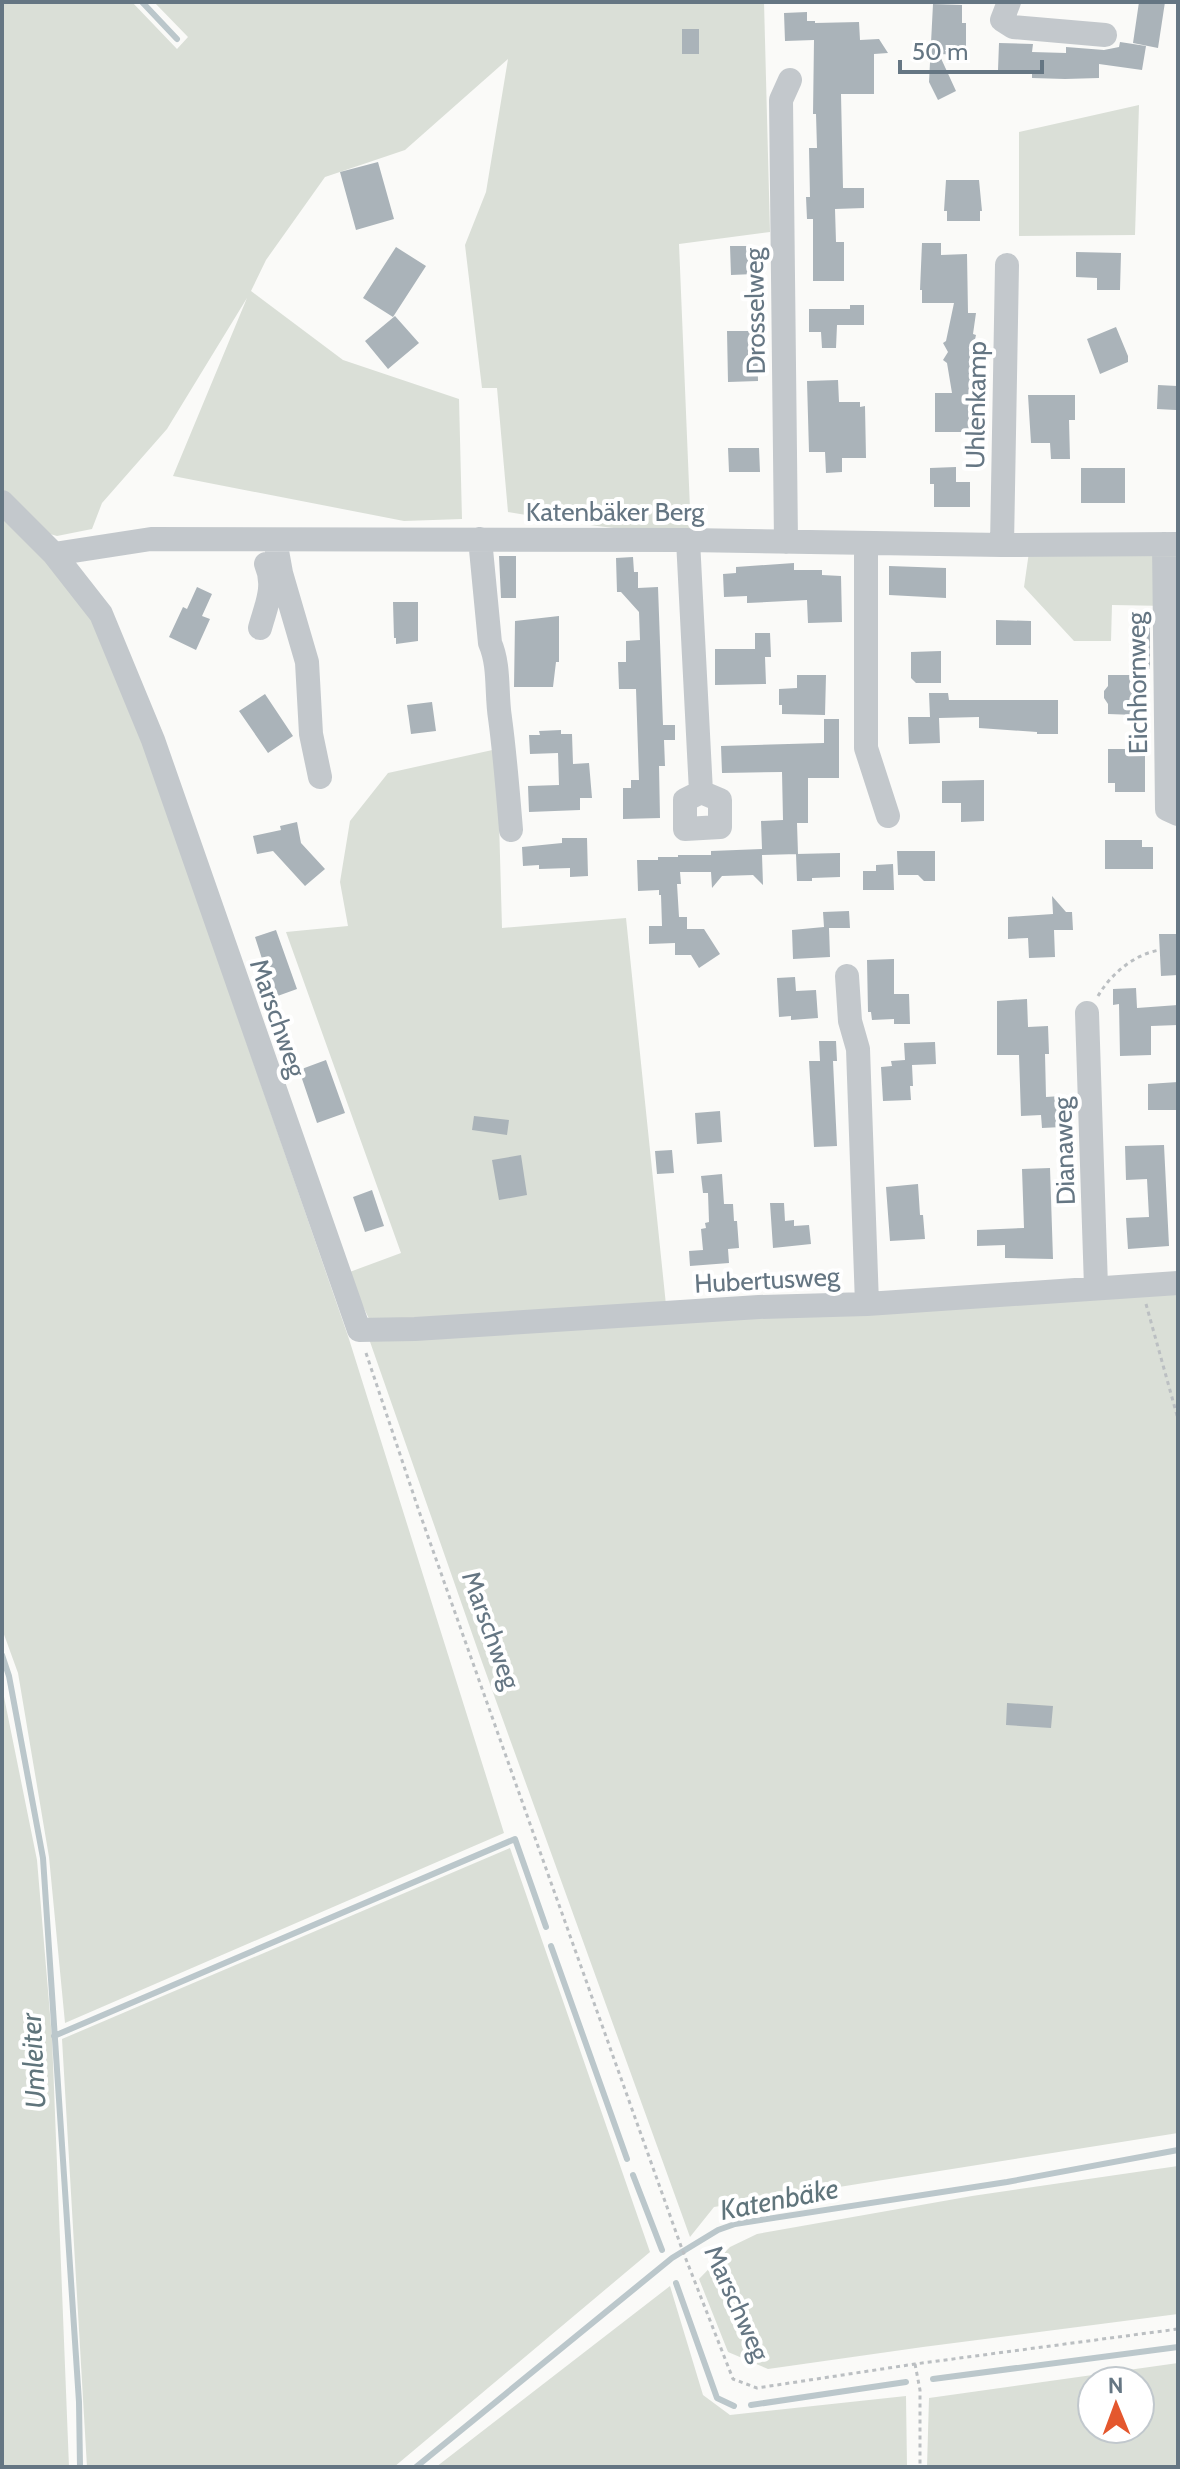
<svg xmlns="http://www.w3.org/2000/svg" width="1180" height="2469" font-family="Cabin,sans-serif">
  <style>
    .green { fill: #dadfd7; fill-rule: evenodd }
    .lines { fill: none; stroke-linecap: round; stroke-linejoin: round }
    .stream { stroke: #bbc7cb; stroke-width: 6 }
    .building { fill: #aab3b9 }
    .path { stroke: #bbbfc2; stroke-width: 3; stroke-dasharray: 4 4; stroke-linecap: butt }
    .minor { stroke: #c3c8cc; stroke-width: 24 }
    .labels { text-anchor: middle; stroke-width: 8; stroke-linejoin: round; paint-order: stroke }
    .street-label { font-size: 26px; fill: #657683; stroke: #fff }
    .water-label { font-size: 28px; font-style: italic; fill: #60757c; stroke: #fff }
  </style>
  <rect width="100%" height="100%" fill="#fafaf8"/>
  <!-- green -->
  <path class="green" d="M2,2H132L177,49L188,37L154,2H764L770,232L679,244L691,533C630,533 568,522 508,512L497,388H482L465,245L486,192L508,59L405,150L325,177L266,260L251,291L343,360L459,399L462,519L404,521L173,476L247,298L167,429L102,503L92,529L57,536L43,532L2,488Z
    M1139,105L1135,235L1019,236V132Z
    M2,509L96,616L123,685L349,1339L504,1833L65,2023L49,1857L18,1673L2,1629Z
    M1029,552L1178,553V738L1168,606L1112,605L1111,641H1074L1024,587Z
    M497,749L502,928L626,918L666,1305L372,1325L347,1273L401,1253L286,932L348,926L340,882L350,821L388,773Z
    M1178,1290V2133L714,2207L690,2237L482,1662L368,1336Z
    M2,1687L37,1860L52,2038L69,2467H2Z
    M510,1848L650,2252L394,2467H87L62,2039Z
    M1178,2166V2314L923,2347L768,2369L728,2352L699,2279L730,2247L757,2234L972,2196Z
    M670,2286L703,2395L730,2415L906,2396L907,2467H436Z
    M1178,2363V2467H927L929,2398ZM1092,2381H1140V2429H1092Z"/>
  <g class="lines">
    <!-- stream -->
    <path class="stream" d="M142,2L177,39
      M2,1655L9,1676L43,1858L79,2402L80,2467
      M551,1946L627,2159
      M54,2036L515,1839L546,1927
      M633,2175L662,2250
      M676,2283L717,2398L734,2406
      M933,2379L1178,2347
      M751,2405L906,2382
      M416,2467L672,2258L718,2230L735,2224L1007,2182L1178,2150"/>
  </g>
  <!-- building -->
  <path class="building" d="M1139,2H1165L1158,48L1133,43Z
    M933,4L962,5V23H966V55L939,54L956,91L938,100L929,82Z
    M807,12V21H815V23L859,22L860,40L879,39L888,53L874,54V94H841L843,188H864V208L835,209L836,242H844V281H813V219H807L806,197H810L809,148H817L816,114H813L814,40L785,41L784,13Z
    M682,29H699V54H682Z
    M1120,42L1146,46L1142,70L1099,64V78L1065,79L1032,78V74L1009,73L1008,70H998L999,43L1033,44L1032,52L1066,53V47L1104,50L1119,47Z
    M378,162L394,219L356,230L340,172Z
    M946,180H979L982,211H980V221H947V211H944Z
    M922,243H941V255L967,254L968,313H976L973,334L976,335L973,349L976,352L973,355L975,432H935V393H952L947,363L943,360L948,352L943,343L946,341L954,303H922V290H920Z
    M730,246H753L754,274L731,275Z
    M396,247L426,266L393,317L363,298Z
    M1076,252L1121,253L1120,290H1097V278L1076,277Z
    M850,305H864V325H837L836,348H822L821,332H809V309H850Z
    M395,316L419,343L388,369L365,341Z
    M1116,327L1128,356V362L1100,374L1087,339Z
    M727,331H757L758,381L728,382Z
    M838,380L839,402H860V407L865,406L866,458H842V472L826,473L825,452H809L807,381Z
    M1158,385L1177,386L1176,410L1157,409Z
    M1028,395H1075V420H1069L1070,459H1051L1050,443H1031Z
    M728,448H759L760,472H729Z
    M956,467V482H970V507H934V484H930V468Z
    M1081,468H1125V503H1081Z
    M499,556H516V598H501Z
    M633,557L634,572H638V588L658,587L663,725H675V740H664L665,766H659L660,818L623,819V788H631V780H639L636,689H619L618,662H626V641L640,640L639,612L621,592H617L616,558Z
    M794,563V570H822V575L841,576L842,622L808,623L807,600L747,603V596L724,597L723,574L736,573V567Z
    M889,566L946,568V598L889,595Z
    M197,587L212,594L202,616L210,619L196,650L169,637L183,607L187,609Z
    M393,602H418V641L396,644V638H394Z
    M559,616V662H556L553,687H514L515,621Z
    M996,620L1031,621V645H996Z
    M1132,622H1150V669H1131Z
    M755,633H770L771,657H765L766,684L715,685V649H755Z
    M941,651V683H916L911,678V652Z
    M797,675H826L825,715L782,714V705H779V689L797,688Z
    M1108,675H1136L1135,715L1108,714V704L1104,698V691L1108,686Z
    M929,693H948L949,700H1058V734H1037V732L979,728V717L939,718L940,743L909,744L908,717H930Z
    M265,694L293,736L268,753L239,711Z
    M432,702L436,731L411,734L407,705Z
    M824,719H839V778H808V823H797L798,854L762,855L763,885L753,875L722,876L712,888L711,872H680L681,884H677L679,917H687V929H704L720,954L699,968L691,955H675V943L649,944V926H662L661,895H659V890L638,891L637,860H658V857H678V855H711V851L762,849L761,821L783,820L782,772L722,773L721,746L824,743Z
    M561,730V734H572L573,764L589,763L592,798H580V810L529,812L528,786L559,785L558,753L530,754L529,735H540L539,731Z
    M1108,749H1145V792H1115V783H1108Z
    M984,780V821L961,822V803H942V781Z
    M297,822L301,843L325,869L305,886L273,851L257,854L253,836L281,830L280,826Z
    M562,838H587L588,876L570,877V868L539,869V865L523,866L522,847L562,843Z
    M1105,840H1142V847H1153V869H1105Z
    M897,851H935V881H924L918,875H898Z
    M840,853V877L812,878V881H797L796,854Z
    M893,864L894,890H863V871H876V865Z
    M1052,896L1066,912H1072L1073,930H1054L1055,957L1029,958L1028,938L1008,939V917L1053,914Z
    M849,911L850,928H829L830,957L793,959L792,930L824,927L823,912Z
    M276,930L297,989L272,998L260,963L263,962L255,937Z
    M1159,934H1178V975L1161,976Z
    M894,959V994H909L910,1024H894V1019L872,1020L871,1012H868L867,960Z
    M795,977L796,991L816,990L818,1018L791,1020V1016L779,1017L777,978Z
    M1136,988L1137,1008L1178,1005V1025L1151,1026V1055L1120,1056L1119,1004L1113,1005V989Z
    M1027,999L1028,1027L1048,1026L1049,1054H1045L1046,1097L1061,1096L1062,1127L1042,1128L1041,1115L1021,1116L1019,1055H997V1001Z
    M819,1041H836L837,1061H833L837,1146L814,1147L809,1061H820Z
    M935,1042L936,1064L912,1065L913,1086H910L911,1100L883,1101L881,1067L892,1066L891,1061L905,1060L904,1043Z
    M326,1060L345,1113L317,1123L299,1070Z
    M1178,1082V1110H1148V1084Z
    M720,1111L722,1142L697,1144L695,1113Z
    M474,1116L509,1120L507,1135L472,1130Z
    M1164,1145L1169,1246L1128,1249L1126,1218L1149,1217L1147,1179L1126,1180L1125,1146Z
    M672,1150L674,1173L657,1174L655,1151Z
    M521,1155L527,1195L499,1200L492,1160Z
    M1050,1168L1053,1259L1005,1258V1245L977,1246V1230L1024,1228L1022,1169Z
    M722,1174L724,1204H733L734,1221H737L739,1248L728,1249L729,1263L690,1266L689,1251L703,1250L701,1229L706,1228L705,1223L709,1222L708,1193H703L701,1176Z
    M918,1184L920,1215H923L925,1239L890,1241L886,1187Z
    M372,1190L384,1226L365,1232L353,1197Z
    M770,1203H784L785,1221L794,1220V1226L809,1225L811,1244L773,1248Z
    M1007,1703L1053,1706L1051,1728L1006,1725Z"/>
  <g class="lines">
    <!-- path -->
    <path class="path" d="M1098,996C1110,975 1134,954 1160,950
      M1146,1304L1178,1419
      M366,1353L420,1514L534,1835L682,2249L733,2379L757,2388L915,2364L1178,2329
      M915,2364L920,2390V2467"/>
    <!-- minor -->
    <path class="minor" d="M1009,2L1002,20L1013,27L1105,35
      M2,502L54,554L101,614L153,740L359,1330L415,1329L759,1307L867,1304L1178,1283
      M480,539L490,643C500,666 496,693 500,718C505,755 508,793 511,830
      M275,540L281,573L307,662L311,734L320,777
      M688,540L701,792L685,800V829L720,827V800L701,792
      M786,542L781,100L790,80
      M866,544V748L888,816
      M1164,544L1167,809L1178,814
      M1002,545L1007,265
      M54,554L151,539L688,540L1002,545L1178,544
      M260,628C266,606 276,586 266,564
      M847,976L850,1021L858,1049L867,1304
      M1087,1013L1096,1287"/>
  </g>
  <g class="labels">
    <!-- street labels -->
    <g class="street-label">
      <text transform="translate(755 311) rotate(-91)" y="9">Drosselweg</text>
      <text transform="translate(976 405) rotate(-89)" y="9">Uhlenkamp</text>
      <text x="615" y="521">Katenbäker Berg</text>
      <text transform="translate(1137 683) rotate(-91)" y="9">Eichhornweg</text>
      <text transform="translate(278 1018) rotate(71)" y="9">Marschweg</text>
      <text transform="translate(1064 1151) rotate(-92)" y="9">Dianaweg</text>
      <text transform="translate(767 1280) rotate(-3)" y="9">Hubertusweg</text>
      <text transform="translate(491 1630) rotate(70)" y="9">Marschweg</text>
      <text transform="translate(737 2303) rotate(66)" y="9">Marschweg</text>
    </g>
    <!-- water labels -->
    <g class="water-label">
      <text transform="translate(33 2061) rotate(-93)" y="10">Umleiter</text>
      <text transform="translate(779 2199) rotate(-11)" y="10">Katenbäke</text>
    </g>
  </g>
  <!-- border -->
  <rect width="1180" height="2469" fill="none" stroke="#657683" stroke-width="8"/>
  <!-- north arrow -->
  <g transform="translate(1116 2405) rotate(359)"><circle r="38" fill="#ffffff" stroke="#c1c8cd" stroke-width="2"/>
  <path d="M0-6L14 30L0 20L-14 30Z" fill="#e4572e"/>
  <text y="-12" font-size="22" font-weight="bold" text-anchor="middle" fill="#657683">N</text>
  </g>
  <!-- scale -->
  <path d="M900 60v12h142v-12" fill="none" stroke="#657683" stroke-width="4"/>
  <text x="912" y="60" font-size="24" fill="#657683" stroke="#ffffff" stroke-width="6" paint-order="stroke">50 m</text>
</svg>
